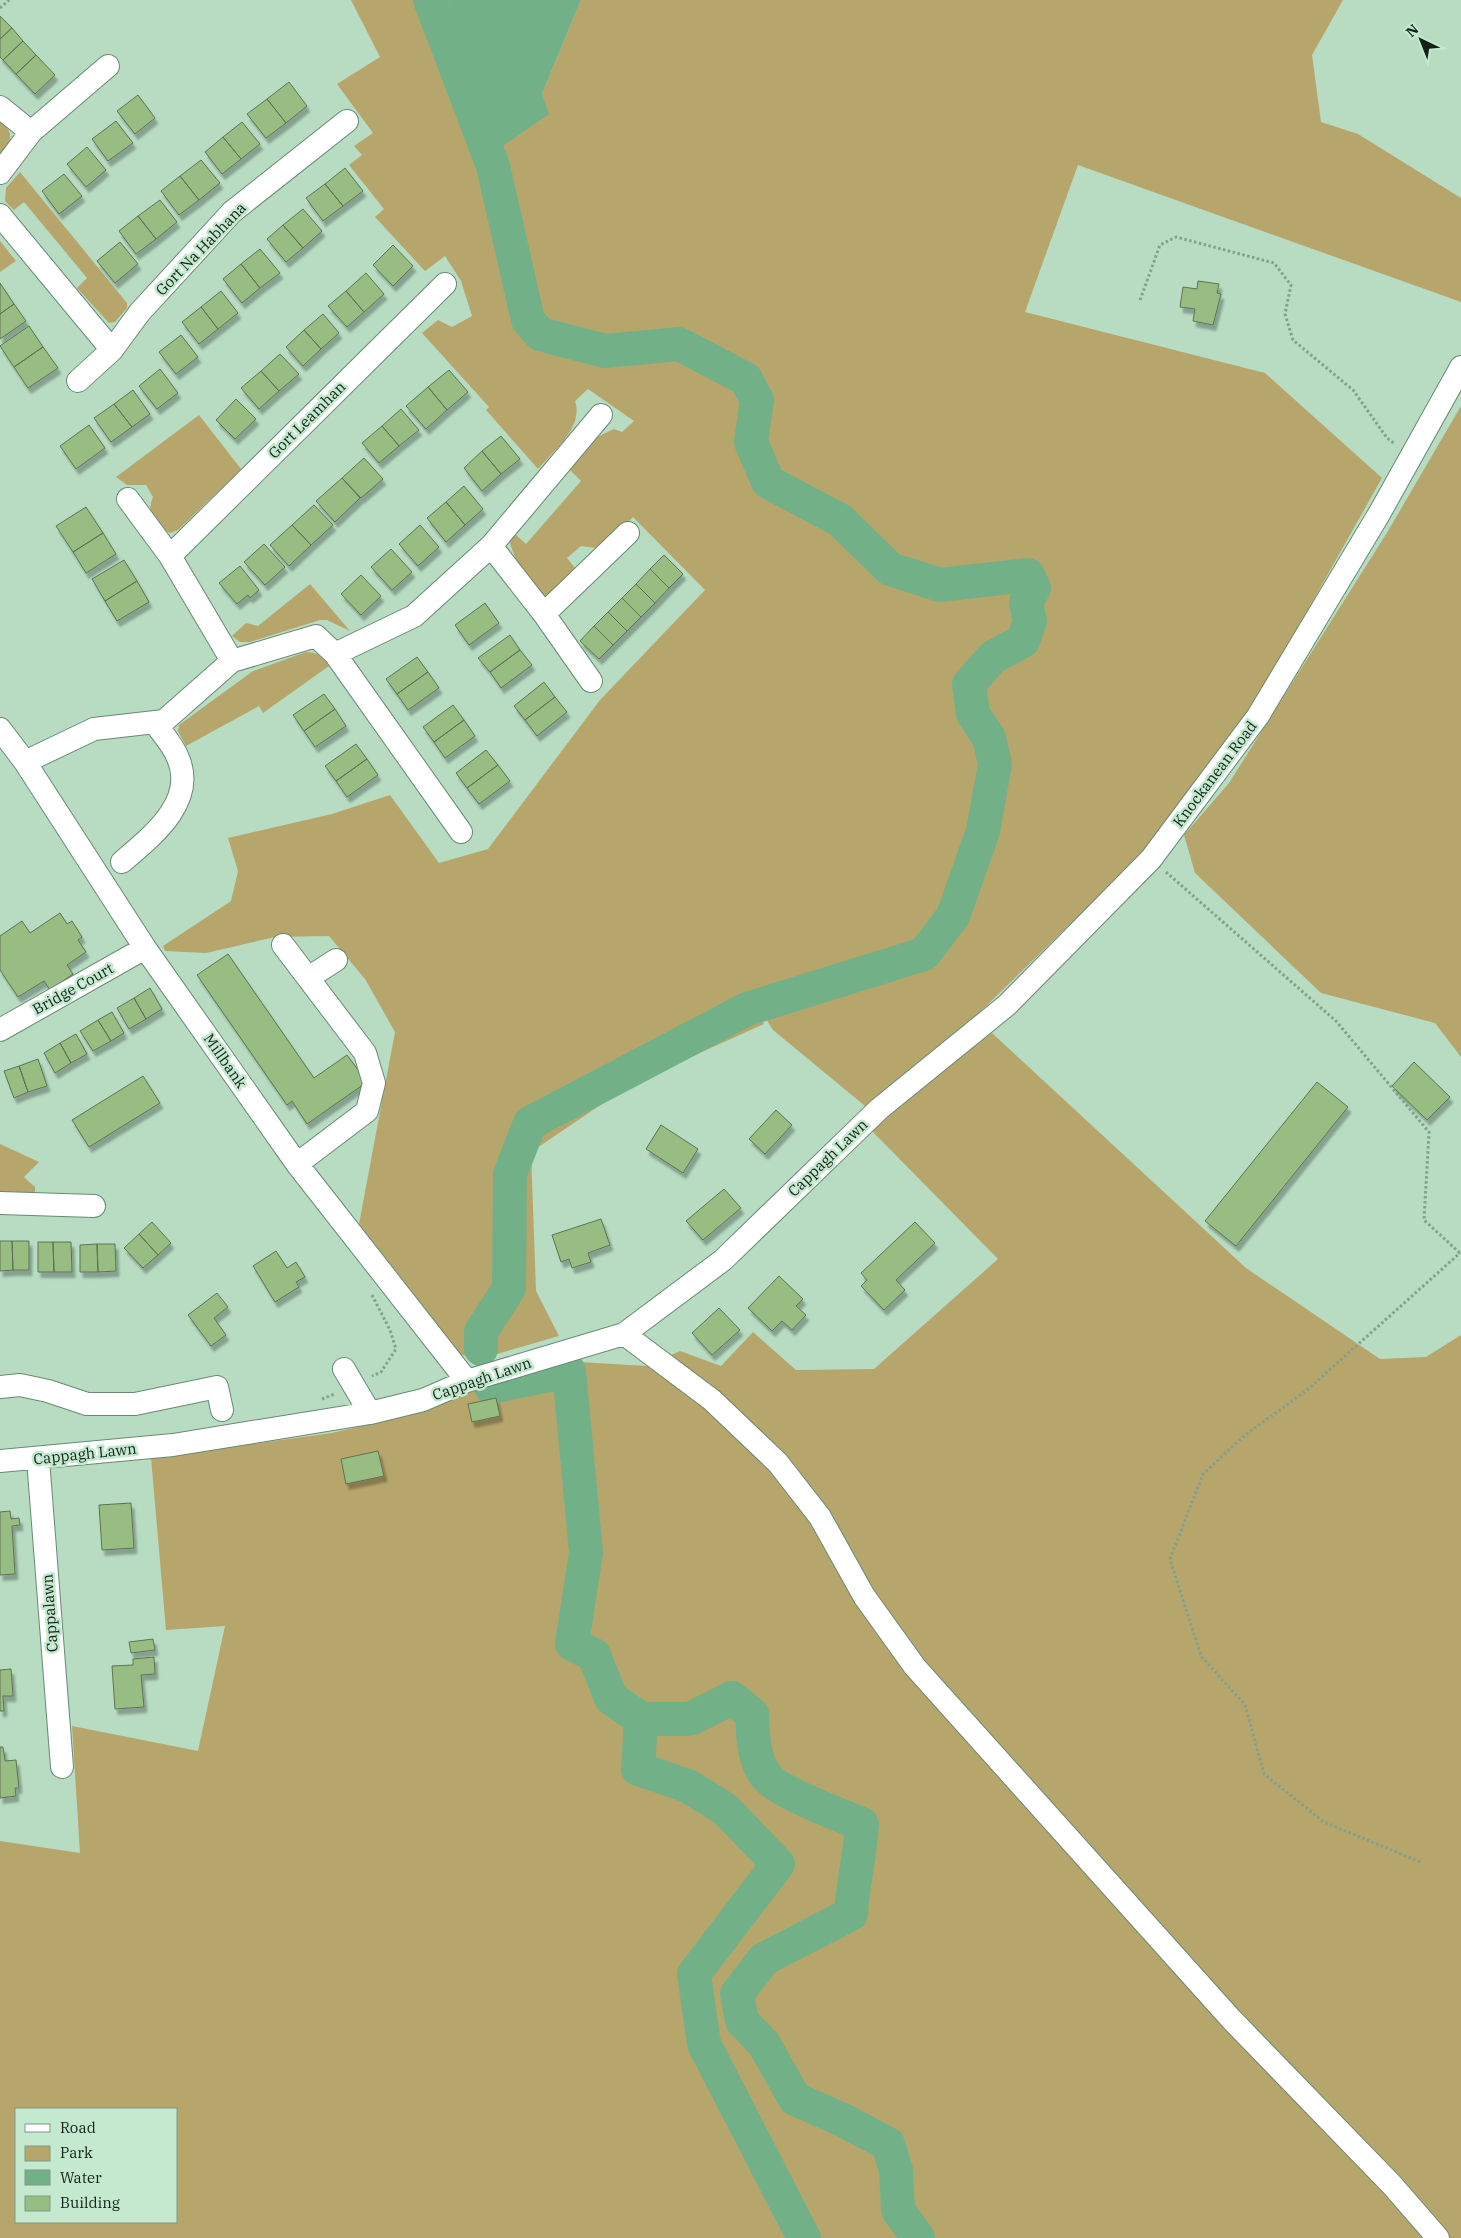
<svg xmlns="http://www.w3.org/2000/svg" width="1461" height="2238" font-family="'IBM Plex Serif',serif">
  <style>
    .green { fill: #b7a66b; fill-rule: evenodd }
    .water { fill: #72b187 }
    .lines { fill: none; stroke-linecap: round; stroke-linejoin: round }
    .river { stroke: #72b187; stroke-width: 34 }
    .building { fill: #98bd82; stroke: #5f7253; filter: url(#shadow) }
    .minor-casing { stroke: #688a73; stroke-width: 24 }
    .path { stroke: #82a08b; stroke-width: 3; stroke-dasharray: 2.5 2.5; stroke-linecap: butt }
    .minor { stroke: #fff; stroke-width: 22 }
    .labels { text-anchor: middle; stroke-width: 5; stroke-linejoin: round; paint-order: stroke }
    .street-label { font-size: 15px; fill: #132118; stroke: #c4e9cf }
  </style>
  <defs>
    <filter id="shadow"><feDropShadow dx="3" dy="5.5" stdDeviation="1" flood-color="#0004"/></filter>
  </defs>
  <rect width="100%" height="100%" fill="#b7dcc2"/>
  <!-- green -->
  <path class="green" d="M351,0H448L500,148L542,94L581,0H1343L1312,55L1321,122L1358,134L1461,198V302L1078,165L1025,312L1265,373L1382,478L1248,716L1144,852L981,1011L865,1106L773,1030L752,997L764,1024L633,1083L531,1152L536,1291L559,1336L476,1360L460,1354L359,1224L395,1032L365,979L329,936L275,937L206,953L165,951L163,946L231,901L238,871L228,838L332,814L390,795L439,863L488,849L600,700L705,590L633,517L603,549L581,546L567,558L575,568L555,596L543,597C527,584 516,563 510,543L514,533L526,544L581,481L569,469L597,437L614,429L622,432L634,421L588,389L575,401C584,427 554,450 538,469L486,410L489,407L422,333L438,320L452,327L472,316L461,281L445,256L425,271L375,217L384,209L349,165L362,155L354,146L373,133L337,84L380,57Z
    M0,118C15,136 12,139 0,158Z
    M20,172L127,303V308L115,322L109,323L77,288L87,278L24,202L14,210L5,201L6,188Z
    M0,241L16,261L0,272Z
    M1461,406V1057L1435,1023L1321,993L1195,873L1184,835L1229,783L1388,531Z
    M199,415L241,469L178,530L170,533C154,524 146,513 153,497L146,485H127L116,477Z
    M310,584L350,631L327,620H320L250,642H240L232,636L246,623L258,626Z
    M306,652C318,652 322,657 329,666L263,713L259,706L186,746L178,731L179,725L253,671Z
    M992,1033L1246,1268L1380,1359L1426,1357L1461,1335V2238H0V1841L80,1853L72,1726L198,1751L225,1626L166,1630L151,1458L332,1433L417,1413L495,1378L579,1362L647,1366L680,1351L721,1366L753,1332L796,1370L874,1369L998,1259L871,1130L934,1075ZM16,2109H176V2222H16Z
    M0,1144L39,1162L24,1177L35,1187V1193L28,1197L0,1192Z"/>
  <!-- water -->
  <path class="water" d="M448,0H581L542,94L549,114L500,148Z"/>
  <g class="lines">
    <!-- river -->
    <path class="river" d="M430,0L493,166L528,320L540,334L605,351L679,344L746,379L757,400L751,442L768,482L840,520L890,569L940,585L1028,575L1034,588L1026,603L1030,621L1023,641L993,657L969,684L973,714L989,738L995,764L983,831L953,916L924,954L747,1009L530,1123L510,1174L509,1288L481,1332V1349
      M491,1387L569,1371L586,1552L572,1644L594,1655L611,1698L641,1719H690L732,1698L752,1714C753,1734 753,1759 766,1776C778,1792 842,1816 862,1824C860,1855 853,1884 851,1914L764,1959L737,1994L742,2021L764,2044L795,2099L843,2120L888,2144L896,2170L898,2210L918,2238
      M641,1719L638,1769L688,1786L725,1809L778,1864L694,1974L704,2044L804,2238"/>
  </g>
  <!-- building -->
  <path class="building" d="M0,16L12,28L0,39Z
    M12,28L23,41L3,60L0,57V39Z
    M23,41L36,55L16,74L3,60Z
    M36,55L55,75L35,94L16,74Z
    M289,82L307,106L286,123L267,99Z
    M138,95L155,118L135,134L117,111Z
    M267,99L286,123L266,138L247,114Z
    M116,121L133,143L108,161L92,139Z
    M242,122L260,144L241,159L223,137Z
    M223,137L241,159L222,174L205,152Z
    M87,147L106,170L86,187L67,164Z
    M201,160L220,183L199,200L180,176Z
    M345,168L363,191L343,206L325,184Z
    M64,174L82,196L59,214L42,191Z
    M180,176L199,200L179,215L161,191Z
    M325,184L343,206L323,221L306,198Z
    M160,200L177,222L156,239L138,216Z
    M303,209L322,231L303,248L283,225Z
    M138,216L156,239L136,254L119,231Z
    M283,225L303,248L286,262L267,239Z
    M120,242L138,264L115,283L97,261Z
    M393,245L413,266L393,286L373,265Z
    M260,249L280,273L260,288L241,264Z
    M241,264L260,288L242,303L223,279Z
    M366,273L384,294L364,312L346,291Z
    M1198,281L1219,284L1217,293L1221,294L1213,325L1193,321L1195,309L1180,307L1183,287L1197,289Z
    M0,283L14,304L0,314Z
    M221,291L238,313L218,329L201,307Z
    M346,291L364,312L347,327L328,306Z
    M14,304L26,321L0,339V314Z
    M201,307L218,329L199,344L182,322Z
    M323,314L339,333L321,349L304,330Z
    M29,326L43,347L14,367L0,346Z
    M304,330L321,349L303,366L286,347Z
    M181,335L198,357L176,374L159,352Z
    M43,347L58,368L28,388L14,367Z
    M280,354L299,374L279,391L261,371Z
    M160,369L178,393L157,409L139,386Z
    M449,370L468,392L447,410L428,387Z
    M261,371L279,391L259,409L241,388Z
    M428,387L447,410L426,429L406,406Z
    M133,390L150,414L132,427L114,404Z
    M236,399L256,419L235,439L216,420Z
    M114,404L132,427L111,442L94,418Z
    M401,409L419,430L399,446L382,426Z
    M89,425L105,448L76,469L60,446Z
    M382,426L399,446L379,463L362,443Z
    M501,436L520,459L501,474L482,451Z
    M482,451L501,474L482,491L464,468Z
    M364,458L383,479L361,498L342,478Z
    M342,478L360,498L335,522L316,501Z
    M464,486L483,509L465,525L446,502Z
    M446,502L465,525L446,542L427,518Z
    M314,505L333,525L311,545L292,525Z
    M86,507L103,533L73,552L56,526Z
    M292,525L311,545L289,566L270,545Z
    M420,525L439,547L418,566L399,544Z
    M103,533L116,554L86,573L73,552Z
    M264,544L285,567L265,585L244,562Z
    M391,549L412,572L392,590L371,567Z
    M664,555L683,574L669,588L650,569Z
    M124,560L137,581L105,601L92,579Z
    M240,566L259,590L250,598L248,595L237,604L219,583Z
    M650,569L669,588L655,603L636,584Z
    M361,575L381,596L361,615L341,594Z
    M137,581L149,602L117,621L105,601Z
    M636,584L655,603L641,617L622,598Z
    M622,598L641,617L627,631L608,612Z
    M485,603L499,623L469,645L455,625Z
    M608,612L627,631L613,645L594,626Z
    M594,626L613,645L599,659L580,641Z
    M510,635L520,650L490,672L478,658Z
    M520,650L532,665L501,688L490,672Z
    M417,657L428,672L397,694L386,679Z
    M428,672L439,688L408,710L397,694Z
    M544,682L555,697L525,720L514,706Z
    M324,694L335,709L304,731L293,715Z
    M555,697L567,712L537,736L525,720Z
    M453,705L464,720L434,742L423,727Z
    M335,709L346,726L315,747L304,731Z
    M464,720L475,736L445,758L434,742Z
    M356,744L367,759L336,781L325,766Z
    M486,750L498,765L467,788L456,773Z
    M367,759L378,775L347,797L336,781Z
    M498,765L510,781L479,804L467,788Z
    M60,913L67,924L72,921L82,937L78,940L86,952L67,965L73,974L50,990L44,981L18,997L0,970V936L22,921L30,933Z
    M228,954L314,1078L347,1055L367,1082L307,1124L292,1101L287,1105L197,975Z
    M150,988L162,1009L146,1019L134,998Z
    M134,998L146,1019L129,1029L117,1008Z
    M112,1012L124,1033L111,1041L98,1020Z
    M98,1020L111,1041L93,1051L80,1031Z
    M76,1034L87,1054L71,1063L60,1043Z
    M60,1043L71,1063L55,1073L44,1053Z
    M38,1059L47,1086L28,1092L19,1066Z
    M1414,1062L1450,1097L1427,1120L1392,1086Z
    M19,1066L28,1092L14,1098L4,1071Z
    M143,1076L160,1103L89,1147L72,1120Z
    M1317,1082L1348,1107L1236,1246L1205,1221Z
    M776,1110L792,1125L765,1154L749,1139Z
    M661,1125L698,1149L683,1173L646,1149Z
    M724,1189L741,1208L703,1240L686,1221Z
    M601,1219L610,1245L588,1253L591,1262L572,1268L569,1259L561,1262L552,1235Z
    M152,1222L171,1243L158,1255L139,1234Z
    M915,1222L935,1243L896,1280L905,1290L884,1310L861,1286L867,1280L861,1273Z
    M139,1234L158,1255L143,1268L124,1248Z
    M0,1241H12L13,1270L0,1271Z
    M12,1241H29V1270H13Z
    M38,1242H53L54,1272H38Z
    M53,1242H71L72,1272H54Z
    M97,1244L98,1272H80V1245Z
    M97,1244H115L116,1271L98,1272Z
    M276,1251L287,1268L296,1262L305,1277L296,1282L299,1287L275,1302L253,1266Z
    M779,1276L803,1299L796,1306L806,1315L792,1330L782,1321L772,1331L748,1308Z
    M217,1293L228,1307L214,1318L226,1335L211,1346L188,1315Z
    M719,1308L740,1330L712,1355L692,1333Z
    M496,1398L500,1416L472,1422L468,1404Z
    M378,1451L384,1476L346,1484L341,1459Z
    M131,1503L134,1548L102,1550L99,1505Z
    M10,1511L11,1519L19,1518L20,1525L12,1526L15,1574L0,1575V1512Z
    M153,1639L155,1650L131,1653L129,1642Z
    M154,1657L155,1674L141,1675L144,1707L115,1709L112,1666L133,1665V1659Z
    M11,1669L13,1696H3L4,1711H0V1670Z
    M0,1747H3L5,1761L16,1760L19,1788H15L16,1796L0,1798Z"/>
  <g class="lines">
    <!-- minor casing -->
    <g class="minor-casing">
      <path id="minor" d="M0,107L31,132L108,66
        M0,173L31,132
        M0,215L112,350L140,312L232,212L347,121
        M78,381L112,350
        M128,499L170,556L445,284
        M491,546L544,614L628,533
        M170,556L232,661
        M544,614L591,681
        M335,654L461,832
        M0,729L25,762L145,948L297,1164L467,1381
        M25,762L94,729L164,721L232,661L316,636L335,654L414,616L491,546L601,415
        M122,862C151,837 197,802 178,758C173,745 162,733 154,722
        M283,945L365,1053L374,1083L367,1111L297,1164
        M308,978L336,960
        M0,1030L145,948
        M0,1203L94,1206
        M624,1334L712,1400L778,1463L820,1517L864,1596L915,1667L1232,2020L1392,2185L1438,2238
        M344,1369L370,1413
        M0,1387L20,1385L48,1391L87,1404H135L217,1387L222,1410
        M38,1459L62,1767
        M0,1461L173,1445L370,1413L423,1400L467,1381L624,1334L723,1260L879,1109L1007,1005L1151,859L1258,716L1379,514L1461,367"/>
    </g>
    <!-- path -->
    <path class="path" d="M0,8L9,0
      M1140,300L1160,245L1176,237L1274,263L1291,285L1285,314L1293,340L1353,390L1387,438L1395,444
      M1166,872L1336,1021L1429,1132L1424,1220L1461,1254
      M372,1295L390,1330L396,1349L381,1372L372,1376
      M322,1399L335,1394
      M1420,1862L1324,1822L1264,1774L1245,1705L1201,1656L1170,1559L1203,1474L1245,1435L1306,1391L1460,1253"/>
    <!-- minor -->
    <use href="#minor" class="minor"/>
  </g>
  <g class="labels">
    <!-- street labels -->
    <g class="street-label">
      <text transform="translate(201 249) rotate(-46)" y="5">Gort Na Habhana</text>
      <text transform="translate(307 420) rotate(-45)" y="5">Gort Leamhan</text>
      <text transform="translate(1215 774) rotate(-53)" y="5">Knockanean Road</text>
      <text transform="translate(73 989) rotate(-29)" y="5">Bridge Court</text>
      <text transform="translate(225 1061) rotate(55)" y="5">Millbank</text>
      <text transform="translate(828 1158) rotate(-44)" y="5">Cappagh Lawn</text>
      <text transform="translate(482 1379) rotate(-19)" y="5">Cappagh Lawn</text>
      <text transform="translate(85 1454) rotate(-6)" y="5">Cappagh Lawn</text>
      <text transform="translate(50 1613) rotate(-94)" y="5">Cappalawn</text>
    </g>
  </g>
  <!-- legend -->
  <rect x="15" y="2108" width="162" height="115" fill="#c4e9cf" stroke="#7d9986"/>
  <rect x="25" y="2124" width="25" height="8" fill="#ffffff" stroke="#7d9986"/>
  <text x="60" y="2133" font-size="15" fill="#132118">Road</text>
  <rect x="25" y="2146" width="25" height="15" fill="#b7a66b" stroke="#7d9986"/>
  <text x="60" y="2158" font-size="15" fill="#132118">Park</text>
  <rect x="25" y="2170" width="25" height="15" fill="#72b187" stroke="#7d9986"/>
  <text x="60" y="2183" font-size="15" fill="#132118">Water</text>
  <rect x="25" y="2196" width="25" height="15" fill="#98bd82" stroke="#7d9986"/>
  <text x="60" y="2208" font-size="15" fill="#132118">Building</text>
  <!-- north arrow -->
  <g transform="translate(1421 40) rotate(317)" stroke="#c4e9cf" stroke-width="4" paint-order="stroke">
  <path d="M0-4L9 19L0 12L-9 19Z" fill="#132118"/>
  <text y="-8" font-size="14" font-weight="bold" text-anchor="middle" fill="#132118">N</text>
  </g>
</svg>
